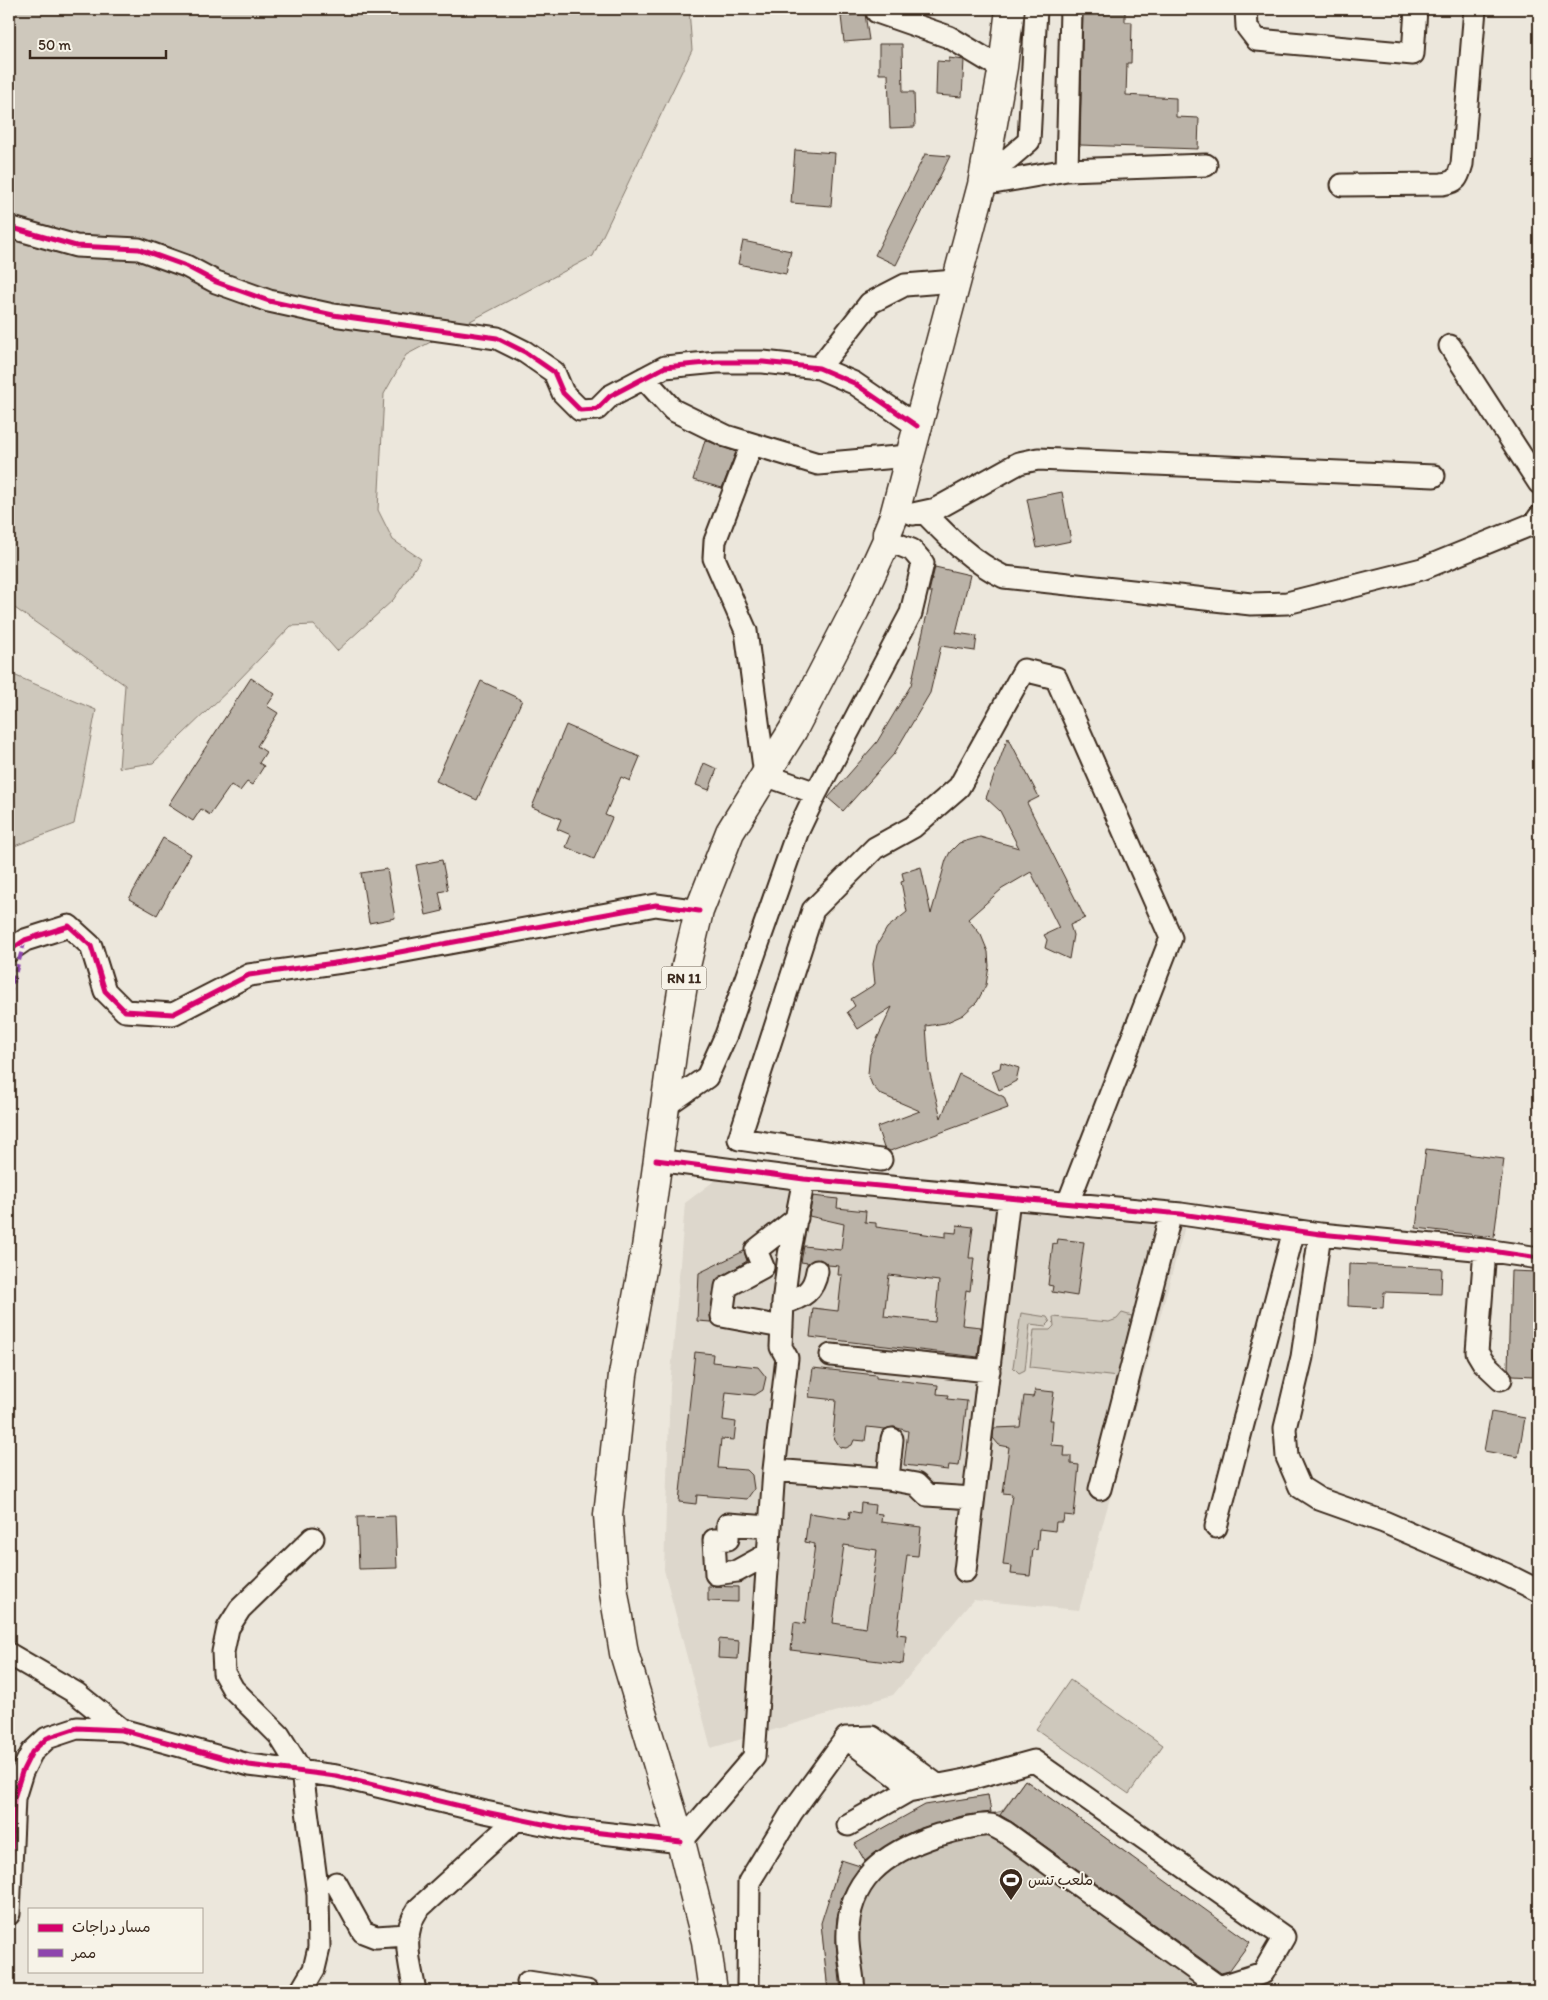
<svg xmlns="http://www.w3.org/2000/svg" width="1548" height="2000" font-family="Itim,'Playpen Sans Arabic',sans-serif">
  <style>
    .built { fill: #ddd7cc }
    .green { fill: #cec8bc; stroke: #84796d }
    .building { fill: #bab2a7; stroke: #3b2a1e; fill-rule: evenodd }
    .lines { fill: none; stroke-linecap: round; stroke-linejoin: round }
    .minor-casing { stroke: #3b2a1e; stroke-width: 25 }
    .major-casing { stroke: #3b2a1e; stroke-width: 31 }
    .minor { stroke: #f7f3e8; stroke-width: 21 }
    .major { stroke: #f7f3e8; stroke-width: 28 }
    .quiet { stroke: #8e44ad; stroke-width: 4; stroke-dasharray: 8 4; stroke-linecap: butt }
    .cycleway-casing { stroke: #f7f3e8; stroke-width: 8 }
    .cycleway { stroke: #d6006c; stroke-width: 5 }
    .labels { text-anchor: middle; stroke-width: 4; stroke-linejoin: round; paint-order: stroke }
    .shield { fill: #f7f3e8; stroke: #73665b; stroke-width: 1 }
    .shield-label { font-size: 14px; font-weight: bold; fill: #3b2a1e }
    .poi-label { font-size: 15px; fill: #3b2a1e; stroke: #f7f3e8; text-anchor: start }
  </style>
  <rect width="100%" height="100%" fill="#ece7dc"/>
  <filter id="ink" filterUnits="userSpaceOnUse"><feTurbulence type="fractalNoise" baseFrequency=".02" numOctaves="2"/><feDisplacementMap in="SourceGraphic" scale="10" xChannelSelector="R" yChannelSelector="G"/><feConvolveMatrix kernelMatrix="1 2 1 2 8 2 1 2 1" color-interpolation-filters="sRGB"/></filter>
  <g filter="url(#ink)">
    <!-- built -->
    <path class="built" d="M718,1178L1185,1226L1079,1610L973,1600L893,1695L711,1748L664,1570L670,1387L685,1203Z"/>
    <!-- green -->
    <path class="green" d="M9,9H689L692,50L593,256L406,355L384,394L378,510L393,540L421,559L393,600L337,651L314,625L291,626L236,683L153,763L119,768L125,685L9,604Z
      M9,673L96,710L74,824L9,848Z
      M1021,1313L1047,1317L1050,1322L1046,1326L1030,1324L1025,1370L1019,1373L1013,1367Z
      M1122,1313L1132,1316L1118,1377L1030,1367L1034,1330H1050L1054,1326L1053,1317L1109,1322L1117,1319Z
      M1070,1680L1163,1745L1129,1794L1036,1729Z
      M1025,1780L1132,1857L1119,1874L1250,1942L1212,1991H828L822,1930L841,1928V1924L823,1918L865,1861L855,1844L910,1814L920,1830L927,1825L924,1806L988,1795L991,1814L1002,1811Z"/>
    <!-- building -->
    <path class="building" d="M1083,9H1125V22H1132L1131,63H1127L1126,95L1176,98V117L1199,118L1198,149L1080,145Z
      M865,14L869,40L844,42L841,16Z
      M879,44H902L903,92H914L915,127L890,128L888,74H879Z
      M949,58L964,60L962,97L936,95L937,61L949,62Z
      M795,150L835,153L831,206L791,203Z
      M925,154L950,156L896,265L875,255Z
      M743,241L791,251L786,274L738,264Z
      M705,440L736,452L722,488L693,480Z
      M1062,492L1071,541L1037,548L1027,499Z
      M935,567L970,575L956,633L977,636L975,651L941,646L930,693L894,754L843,811L828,798L877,742L911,685L932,592H929Z
      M251,678L275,694L267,706L278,713L257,746L266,752L259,763L264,766L252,785L247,782L240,791L231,785L210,815L201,809L193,821L168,805Z
      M481,681L522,700L477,800L436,781Z
      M566,725L640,757L630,781L621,777L605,815L612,818L594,859L566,847L571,835L557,829L561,819L532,807Z
      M1008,737L1039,797L1027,803L1085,918L1070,925L1073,935L1069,959L1045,948L1047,940L1044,935L1059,928L1031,872L1002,889L968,919L981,935L988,952L989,966L986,985L977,1002L963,1015L945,1023L926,1026L929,1070L941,1118L959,1074L1004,1097L1008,1108L890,1151L884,1148L877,1127L920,1111L880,1094L872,1085L868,1074L870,1054L892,1007L858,1029L847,1012L855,1006L851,999L875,984L873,964L877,945L887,928L907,912L901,882L904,881L902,873L921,867L931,914L946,860L950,852L959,843L980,837L1019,848L1000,811L986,798Z
      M704,763L717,769L709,790L696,785Z
      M163,838L191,854L157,915L129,899Z
      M442,860L448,890L439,892L443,911L426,915L416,865Z
      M387,869L395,918L369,923L361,873Z
      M1001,1062L1019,1068L1016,1081L999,1090L992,1071L1000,1068Z
      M1426,1149L1504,1159L1494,1237L1416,1228Z
      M813,1196L838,1199L837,1208L866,1211L865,1222L876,1223V1227L946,1237V1232L956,1233L957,1225L973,1227L969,1258H974L970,1291L966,1290L962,1325L981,1327L978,1357L810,1337L813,1308L838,1311L842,1275H838L839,1266L828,1265L820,1259L808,1263L801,1262L804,1246L841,1250L844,1224L809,1216ZM889,1275L939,1281L935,1322L884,1316Z
      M1058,1239L1084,1242L1077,1296L1052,1292L1053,1286L1048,1285L1053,1243L1057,1244Z
      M744,1251L747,1261L716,1280L710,1314L711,1322L697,1321L699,1273Z
      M1349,1264L1442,1268L1441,1294L1384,1292L1383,1308L1348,1306Z
      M1511,1271L1537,1272L1533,1376L1513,1375L1508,1368Z
      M695,1352L713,1354L712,1362L758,1367L766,1377L763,1390L755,1395L726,1392L723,1420L736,1422L734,1440L721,1439L718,1468L747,1470L752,1475L754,1489L747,1499L697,1495L696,1504L679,1502Z
      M813,1368L876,1375V1378L938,1385L937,1394L948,1395L947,1399L967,1401L959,1466L949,1465L948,1470L904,1465L908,1431L894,1427L885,1429L867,1427L865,1441L854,1440L852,1445L846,1448L840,1447L833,1436L836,1400L809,1397Z
      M1035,1390L1054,1392L1050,1420H1053L1051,1445L1065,1446L1064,1456H1071V1464L1079,1465L1074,1516L1064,1515L1063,1522H1056L1055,1531L1039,1529L1037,1550L1033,1549L1030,1576L1011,1574L1012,1566L1003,1565L1012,1494L1003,1493L1009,1447L999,1445L993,1438L994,1428L1020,1427L1024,1396L1033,1397Z
      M1491,1412L1525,1418L1518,1457L1484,1451Z
      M861,1503L875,1505L874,1513L882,1514L881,1522L921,1527L918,1556L907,1555L897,1634L906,1635L903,1664L791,1650L794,1622L805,1624L815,1544L805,1542L809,1513L849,1519L850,1511L860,1513ZM844,1545L877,1550L866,1628L833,1623Z
      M395,1516L397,1568L359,1569L357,1517Z
      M708,1586L738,1587V1602L708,1601Z
      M719,1639L739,1641L738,1659L718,1658Z
      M1025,1780L1250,1942L1229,1971L1221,1973L1012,1822L1000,1815Z
      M988,1795L991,1812L962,1816L915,1830L895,1840L865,1861L855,1844L925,1805Z
      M841,1860L860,1866L842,1896L837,1918L836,1943L841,1991H828L821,1923Z"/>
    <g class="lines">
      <!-- minor casing -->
      <g class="minor-casing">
        <path id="minor" d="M1246,9L1247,27L1257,40L1413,54L1416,9
          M877,12L949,37L989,61L1003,67
          M1067,170L1071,9
          M984,171L1008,159L1029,141L1036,9
          M982,185L1067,170L1206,165
          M1342,185L1442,184C1457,182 1458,178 1462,164L1475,9
          M9,227L76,246L139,249L186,266L216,282L269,301L333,315L497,338L525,352L554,372L563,393L580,410L597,409L610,396L665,367L717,362H763L819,368L854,383L917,426
          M1450,346L1539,483
          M819,368L870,303L905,285L955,281
          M644,378L673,410L726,436L818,464L908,456
          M752,444L715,541L714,558L746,631L765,775L816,793L911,613L923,563L912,550L887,540
          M925,513C949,538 972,562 1004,577L1251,604L1287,603L1422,569L1535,523L1539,517
          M913,514L936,509L1019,463L1038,459L1434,476
          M9,951L25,940L69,926L91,946L105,991L125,1011L173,1014L249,975L356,960L656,905L699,911
          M665,1106L707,1077L726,1035L797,833L816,793
          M656,1160L804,1179L1181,1214L1320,1234L1485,1250L1539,1258
          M881,1160L739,1139L813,910L875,848L913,827L959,787L1024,670L1056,678L1171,938L1068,1203
          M1320,1234L1302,1357L1285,1428L1287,1457L1300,1487L1319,1499L1384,1522L1505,1574L1539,1591
          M1485,1250L1477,1352L1483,1362L1501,1379
          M783,1303C803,1298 814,1291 817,1271
          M782,1327L722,1316L726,1287L763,1267L756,1250L797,1218
          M831,1355L989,1371
          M774,1470L888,1479L916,1484L927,1495L973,1498
          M888,1479L892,1439
          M1100,1489L1171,1213
          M1216,1527L1294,1230
          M768,1554L737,1571L716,1574L714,1540L728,1539V1524L770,1527
          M965,1571L1009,1198
          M9,1654L76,1693L122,1730
          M846,1738L872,1737L937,1785
          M846,1738L899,1778L908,1791
          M848,1825L908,1791L966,1780L1034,1761L1284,1937L1263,1973L1219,1987L1005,1832C1000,1830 995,1826 991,1825C980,1823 950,1832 938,1835C885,1852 845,1880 848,1942C849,1958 853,1975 854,1991
          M336,1883L363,1932L376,1937L407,1935
          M9,1914L14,1798L22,1772L32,1752L47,1738L77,1728L122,1730L249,1765L336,1776L485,1812L567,1829L681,1842L754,1757L774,1470L787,1358L781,1347L783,1303L789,1255L804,1179
          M528,1982L587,1991
          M301,1991L314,1969L319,1948L318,1895L302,1772L279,1735L233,1689L224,1673L223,1652L228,1628L240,1609L313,1538
          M415,1991C410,1963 400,1935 418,1909L517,1819
          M748,1991L749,1882L792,1812L846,1738"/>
      </g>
      <!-- major casing -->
      <g class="major-casing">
        <path id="major" d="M713,1991L706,1941L681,1842L624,1653L614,1593L608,1515L623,1375L646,1248L673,1047L686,966L699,911L730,832L793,730L855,610L887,540V533L894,516L982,185L1003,67L1010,9"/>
      </g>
      <!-- minor -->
      <use href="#minor" class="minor"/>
      <!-- major -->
      <use href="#major" class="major"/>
      <!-- quiet -->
      <path class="quiet" d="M9,995L25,940"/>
      <!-- cycleway casing -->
      <g class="cycleway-casing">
        <path id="cycleway" d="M9,227L76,246L139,249L186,266L216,282L269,301L333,315L497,338L525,352L554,372L563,393L580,410L597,409L610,396L665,367L717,362H763L819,368L854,383L917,426
          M9,951L25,940L69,926L91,946L105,991L125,1011L173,1014L249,975L356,960L656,905L699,911
          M656,1160L804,1179L1181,1214L1320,1234L1485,1250L1539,1258
          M9,1914L14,1798L22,1772L32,1752L47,1738L77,1728L122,1730L249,1765L336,1776L485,1812L567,1829L681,1842"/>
      </g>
      <!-- cycleway -->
      <use href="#cycleway" class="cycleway"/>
    </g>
  </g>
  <!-- icons -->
  <defs>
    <g id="stadium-pin" transform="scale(1.25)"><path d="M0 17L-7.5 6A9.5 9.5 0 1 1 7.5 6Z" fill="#3b2a1e" stroke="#f7f3e8"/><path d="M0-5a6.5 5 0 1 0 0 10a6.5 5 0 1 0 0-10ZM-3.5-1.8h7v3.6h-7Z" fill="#fff"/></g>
  </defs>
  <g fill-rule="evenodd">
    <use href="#stadium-pin" x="1011" y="1880"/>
  </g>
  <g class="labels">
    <!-- shield labels -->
    <rect class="shield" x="661.5" y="966.5" width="45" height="23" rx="4"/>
    <g class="shield-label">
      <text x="684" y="983">RN 11</text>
    </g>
    <!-- poi labels -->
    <g class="poi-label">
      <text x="1028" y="1885">ملعب تنس</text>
    </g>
  </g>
  <!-- margin -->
  <rect width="1548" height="2000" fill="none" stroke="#f7f3e8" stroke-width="30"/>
  <rect x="15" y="15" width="1518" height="1970" fill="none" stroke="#3b2a1e" stroke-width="2" filter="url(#ink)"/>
  <!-- legend -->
  <rect x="28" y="1908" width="175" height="65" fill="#f7f3e8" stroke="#aca397"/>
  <rect x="38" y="1924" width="25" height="8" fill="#d6006c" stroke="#aca397"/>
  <text x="72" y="1932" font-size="15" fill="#3b2a1e">مسار دراجات</text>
  <rect x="38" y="1949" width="25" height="8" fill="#8e44ad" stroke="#aca397"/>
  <text x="72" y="1958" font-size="15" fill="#3b2a1e">ممر</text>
  <!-- scale -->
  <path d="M30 50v8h136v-8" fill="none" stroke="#3b2a1e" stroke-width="2.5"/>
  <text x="38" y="50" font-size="15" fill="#3b2a1e" stroke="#f7f3e8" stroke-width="4" paint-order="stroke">50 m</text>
</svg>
